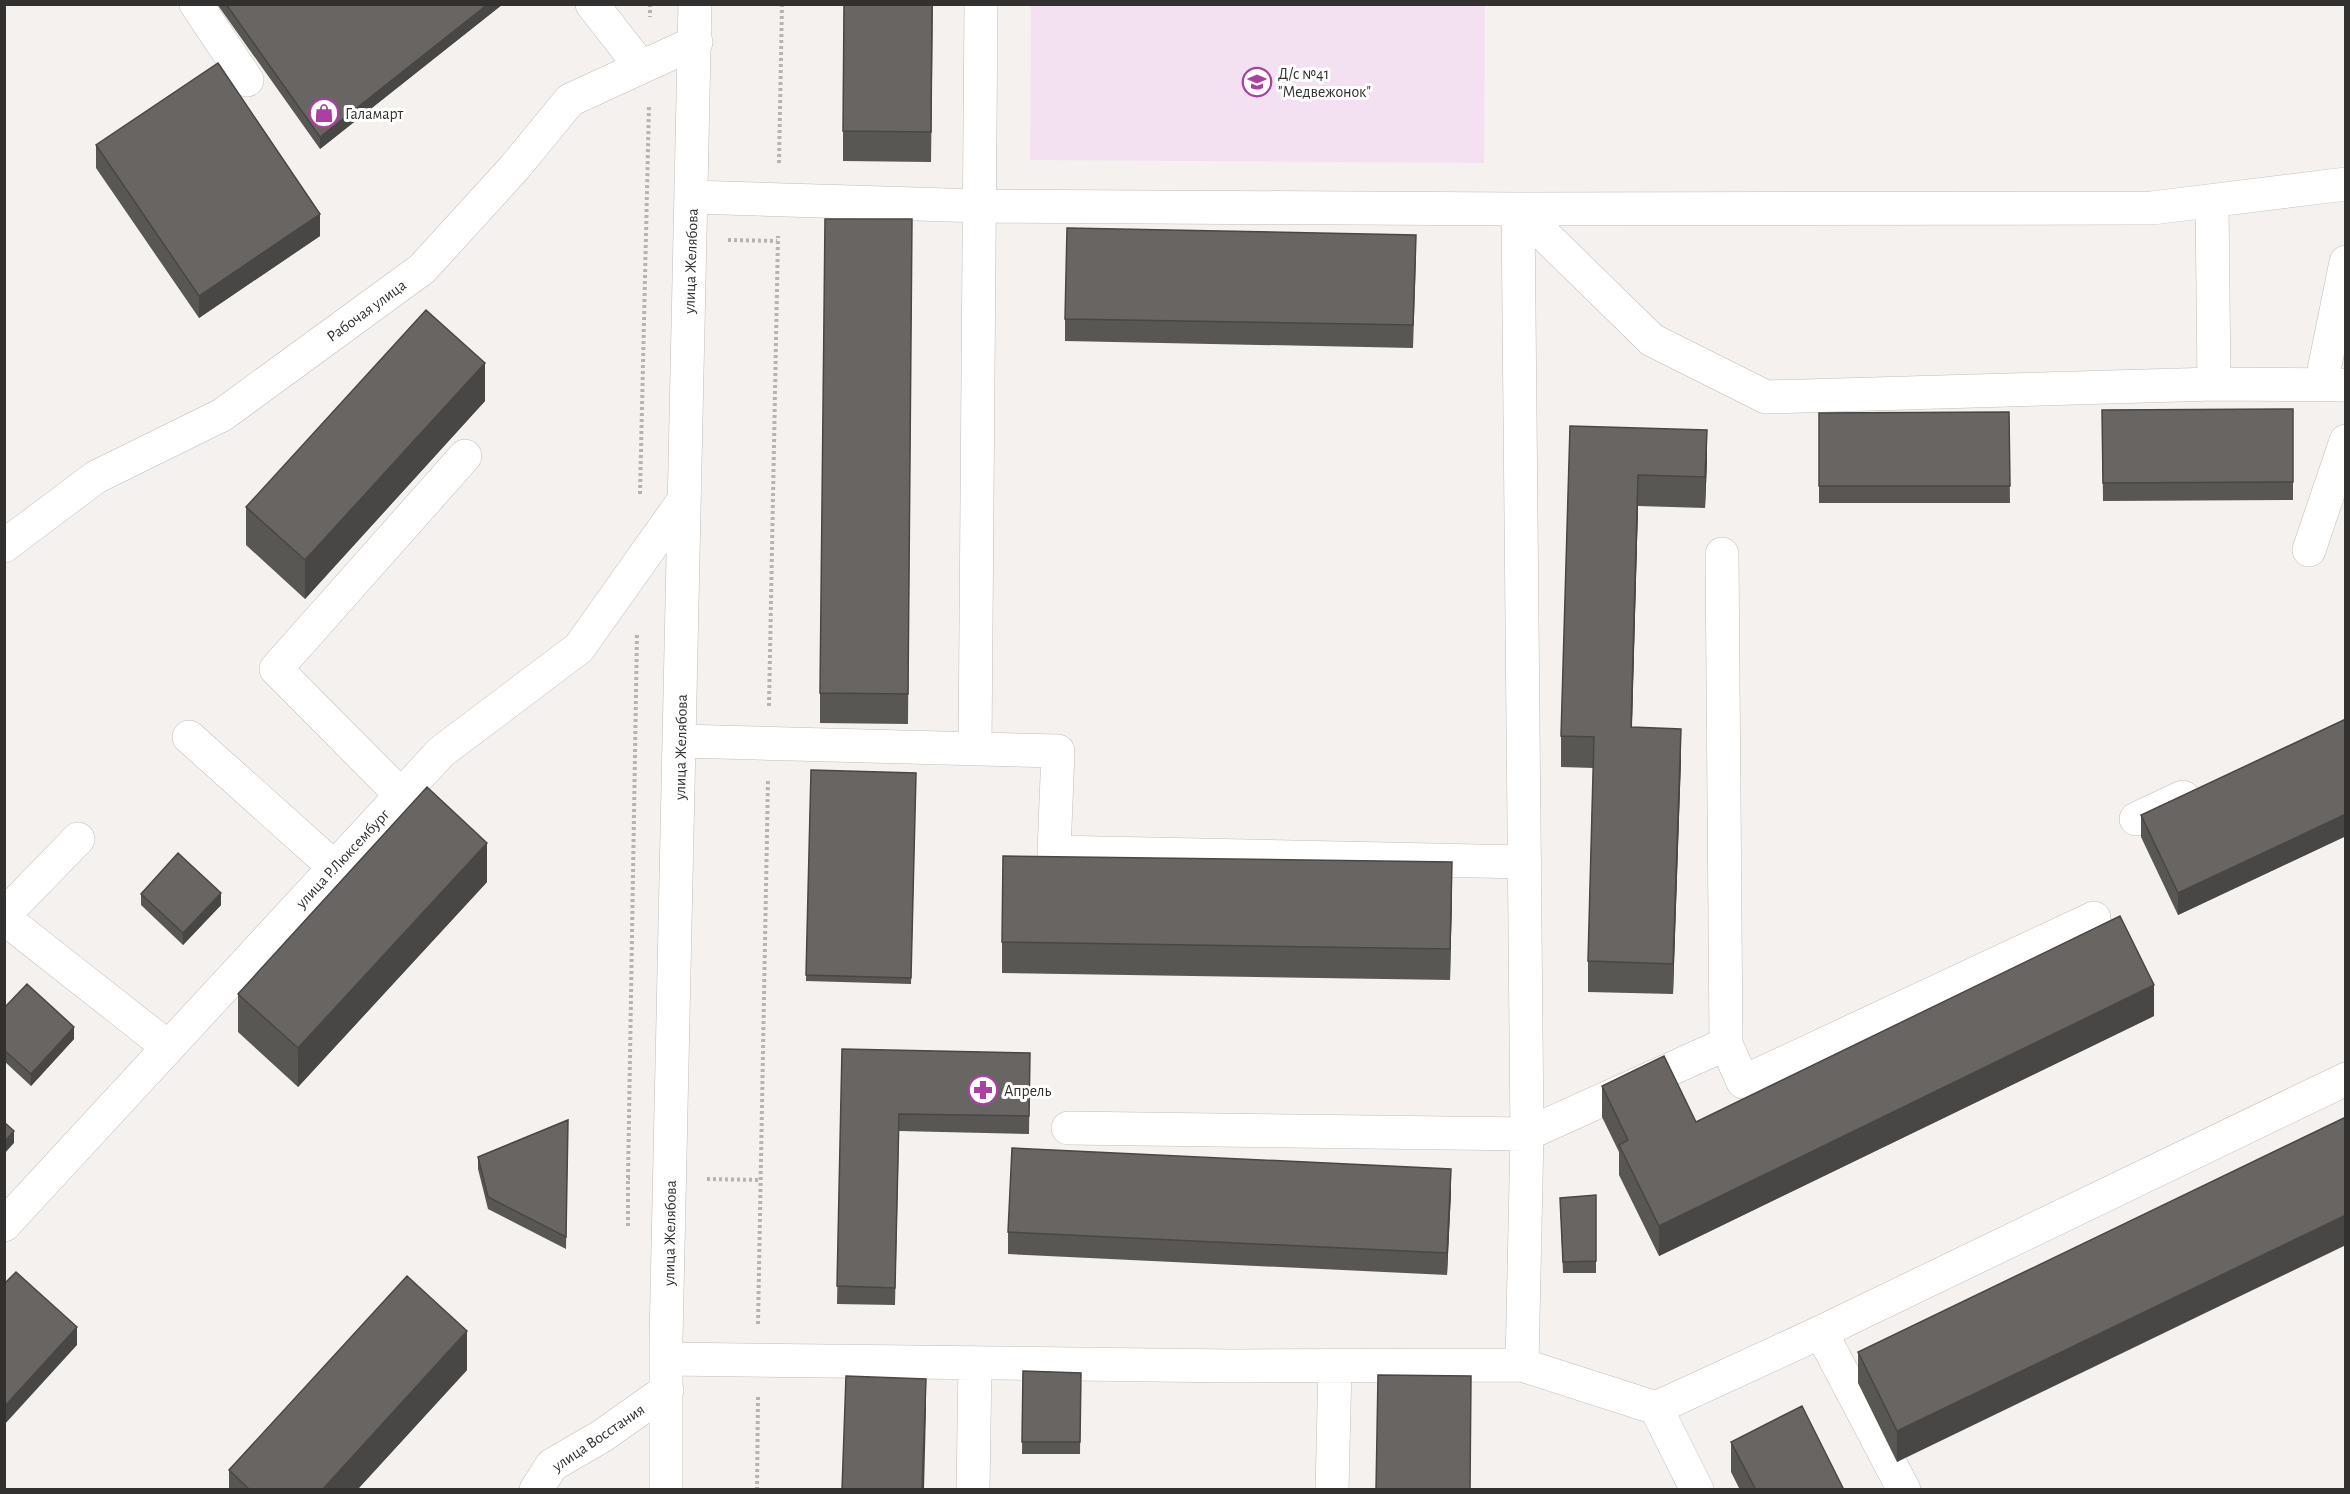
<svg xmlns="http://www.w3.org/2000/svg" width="2350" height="1494" font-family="'Alegreya Sans',sans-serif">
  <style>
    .education { fill: #f3e1f2 }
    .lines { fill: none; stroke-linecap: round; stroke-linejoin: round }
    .minor-casing { stroke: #c1bebb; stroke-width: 34 }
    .path { stroke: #b6b4b1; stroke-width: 4; stroke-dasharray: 3 3; stroke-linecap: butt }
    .minor { stroke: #fff; stroke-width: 33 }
    .wall { fill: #595754 }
    .shaded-wall { fill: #494745 }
    .building { fill: #686562; stroke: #494745; stroke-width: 1.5 }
    .labels { text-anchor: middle; stroke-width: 6; stroke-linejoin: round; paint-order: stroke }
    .poi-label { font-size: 16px; fill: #323130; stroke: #fff; text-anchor: start }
    .street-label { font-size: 16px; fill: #323130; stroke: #fff }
  </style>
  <rect width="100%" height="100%" fill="#f4f1ee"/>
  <!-- education -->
  <path class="education" d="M1031,5H1485L1484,163L1030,160Z"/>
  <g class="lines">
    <!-- minor casing -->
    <g class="minor-casing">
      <path id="minor" d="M196,4L247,80
        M592,4L641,67
        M692,197L981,206L1518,209L2152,208L2346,184
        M2212,202L2214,384
        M1518,209L1527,1134L1522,1365L1656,1408L1821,1332L2346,1079
        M1518,209L1652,340L1766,397L2214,384L2346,385
        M2321,385L2346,262
        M4,546L96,477L222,415L422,269L515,167L570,100L696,42
        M2309,550L2346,441
        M1722,554L1726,1044
        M189,737L334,867
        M681,741L1058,751L1054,852L1525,862
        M975,749L981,4
        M401,795L276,669L465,456
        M2136,819L2183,797
        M4,915L78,839
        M4,918L168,1047
        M1068,1128L1527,1134L1726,1044L1743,1082L2094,918
        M4,1225L441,752L579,648L684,500
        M1821,1332L1904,1490
        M666,1359L1233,1366L1522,1365
        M1656,1408L1697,1490
        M536,1490L552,1465L602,1436L667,1390
        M666,1490V1340L695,4
        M973,1490L975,1363
        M1332,1490L1335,1366"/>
    </g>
    <!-- path -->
    <path class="path" d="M650,4V17
      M779,163L782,4
      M728,240L777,241
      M640,494L649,105
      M769,706L778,236
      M628,1178L637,633
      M707,1179L760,1180
      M628,1226V1178H630
      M758,1324L768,779
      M757,1490L758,1397"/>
    <!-- minor -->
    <use href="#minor" class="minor"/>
  </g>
  <!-- wall -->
  <path class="wall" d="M217,4H503L320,149Z
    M933,4L931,162L843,161V131Z
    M96,145L320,236L199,318L96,168Z
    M912,219L908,724L820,723V693Z
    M1416,257L1413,348L1065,341V319Z
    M485,401L305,599L246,545V507Z
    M2293,409V500L2103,501L2102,410Z
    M2009,412L2010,503H1819V413Z
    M1570,426L1707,461L1705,508L1638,506L1632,727L1681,759L1673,994L1588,992V961L1593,768L1561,767V736Z
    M2346,719V836L2178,915L2141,837V815Z
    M811,770L916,773L911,984L806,981Z
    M487,882L298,1087L238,1032V994Z
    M1452,893L1450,980L1002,973V942Z
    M141,894L221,905L183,945L141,905Z
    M4,1008L74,1039L31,1086L4,1061Z
    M2154,1016L1659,1256L1619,1175V1152L1602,1117V1086L1696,1122Z
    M842,1049L1030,1053L1029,1134L899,1131L895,1305L837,1304Z
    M2346,1117L1897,1462L1858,1383V1352Z
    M568,1120L566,1249L488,1209L478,1169V1157Z
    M1451,1192L1447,1275L1008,1254V1232Z
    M1596,1195V1273H1563L1560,1198Z
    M467,1370L357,1490H229V1470Z
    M1023,1371L1081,1373L1080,1454H1022Z
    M1731,1442L1844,1490H1740L1731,1472Z"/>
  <!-- shaded-wall -->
  <path class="shaded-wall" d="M488,4H503L320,149V137Z
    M320,214V236L199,318V296Z
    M485,363V401L305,599V560Z
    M1707,430V461L1705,508V477Z
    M1638,475V506L1631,758V727Z
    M1681,729V759L1673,994V964Z
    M2346,814V836L2178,915V893Z
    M487,843V882L298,1087V1048Z
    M1452,862V893L1450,980V949Z
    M221,893V905L183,945V933Z
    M2154,985V1016L1659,1256V1226Z
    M74,1027V1039L31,1086V1074Z
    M14,1131V1143L4,1154V1142Z
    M1451,1169V1192L1447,1275V1253Z
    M2346,1215V1245L1897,1462V1431Z
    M77,1327V1345L4,1425V1407Z
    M467,1331V1370L357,1490H322Z
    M926,1379V1410L924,1490H922Z"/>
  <!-- building -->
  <path class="building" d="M226,4H488L320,137Z
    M844,4H932L931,132L843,131Z
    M218,63L320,214L199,296L96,145Z
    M825,219H912L908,694L820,693Z
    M1067,228L1416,235L1413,325L1065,319Z
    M426,310L485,363L305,560L246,507Z
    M2293,409V482L2103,483L2102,410Z
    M2009,412L2010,486H1819V413Z
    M1570,426L1707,430L1705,477L1638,475L1631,727L1681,729L1673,964L1588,961L1594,737L1561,736Z
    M2346,719V814L2178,893L2141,815Z
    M811,770L916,773L911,978L806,975Z
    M427,787L487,843L298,1048L238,994Z
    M178,853L221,893L183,933L141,894Z
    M1003,856L1452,862L1450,949L1002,942Z
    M2120,916L2154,985L1659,1226L1619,1145L1628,1140L1602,1086L1664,1056L1696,1122Z
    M27,984L74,1027L31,1074L4,1050V1008Z
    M842,1049L1030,1053L1029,1116L899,1114L895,1288L837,1286Z
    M2346,1117V1215L1897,1431L1858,1352Z
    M568,1120L566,1237L488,1197L478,1157Z
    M4,1122L14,1131L4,1142Z
    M1012,1148L1451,1169L1447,1253L1008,1232Z
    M1596,1195V1261L1563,1262L1560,1198Z
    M16,1272L77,1327L4,1407V1284Z
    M407,1276L467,1331L322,1490H250L229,1470Z
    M1023,1371L1081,1373L1080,1442H1022Z
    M1378,1375L1471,1376L1470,1490H1376Z
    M846,1376L926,1379L922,1490H842Z
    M1802,1406L1844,1490H1756L1731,1442Z"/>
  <!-- icons -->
  <defs>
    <g id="school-ring" transform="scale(1.5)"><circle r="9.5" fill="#fff" stroke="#ab40a1" stroke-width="1.5"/><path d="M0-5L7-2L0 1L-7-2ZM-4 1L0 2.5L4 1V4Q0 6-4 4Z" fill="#ab40a1"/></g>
    <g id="shop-ring" transform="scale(1.5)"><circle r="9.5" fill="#fff" stroke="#ab40a1" stroke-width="1.5"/><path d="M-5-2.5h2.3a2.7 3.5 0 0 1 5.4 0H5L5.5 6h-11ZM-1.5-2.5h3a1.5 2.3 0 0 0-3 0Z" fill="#ab40a1"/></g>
    <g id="pharmacy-ring" transform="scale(1.5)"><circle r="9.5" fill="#fff" stroke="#ab40a1" stroke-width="1.5"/><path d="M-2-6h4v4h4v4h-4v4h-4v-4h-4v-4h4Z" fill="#ab40a1"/></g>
  </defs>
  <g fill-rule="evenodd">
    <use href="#school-ring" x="1257" y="82"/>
    <use href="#shop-ring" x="324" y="113"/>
    <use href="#pharmacy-ring" x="983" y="1090"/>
  </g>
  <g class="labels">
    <!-- poi labels -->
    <g class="poi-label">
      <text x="1278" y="79">Д/с №41<tspan x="1278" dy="18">"Медвежонок"</tspan></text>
      <text x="345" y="119">Галамарт</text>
      <text x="1004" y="1096">Апрель</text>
    </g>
    <!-- street labels -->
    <g class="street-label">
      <text transform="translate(690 261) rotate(-88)" y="6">улица Желябова</text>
      <text transform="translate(366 310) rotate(-36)" y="6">Рабочая улица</text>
      <text transform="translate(680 747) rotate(-89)" y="6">улица Желябова</text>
      <text transform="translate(342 858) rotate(-47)" y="6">улица Р.Люксембург</text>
      <text transform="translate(669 1233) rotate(-89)" y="6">улица Желябова</text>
      <text transform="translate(598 1437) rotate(-34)" y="6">улица Восстания</text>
    </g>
  </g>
  <!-- border -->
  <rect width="2350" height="1494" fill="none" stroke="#323130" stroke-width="12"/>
</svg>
